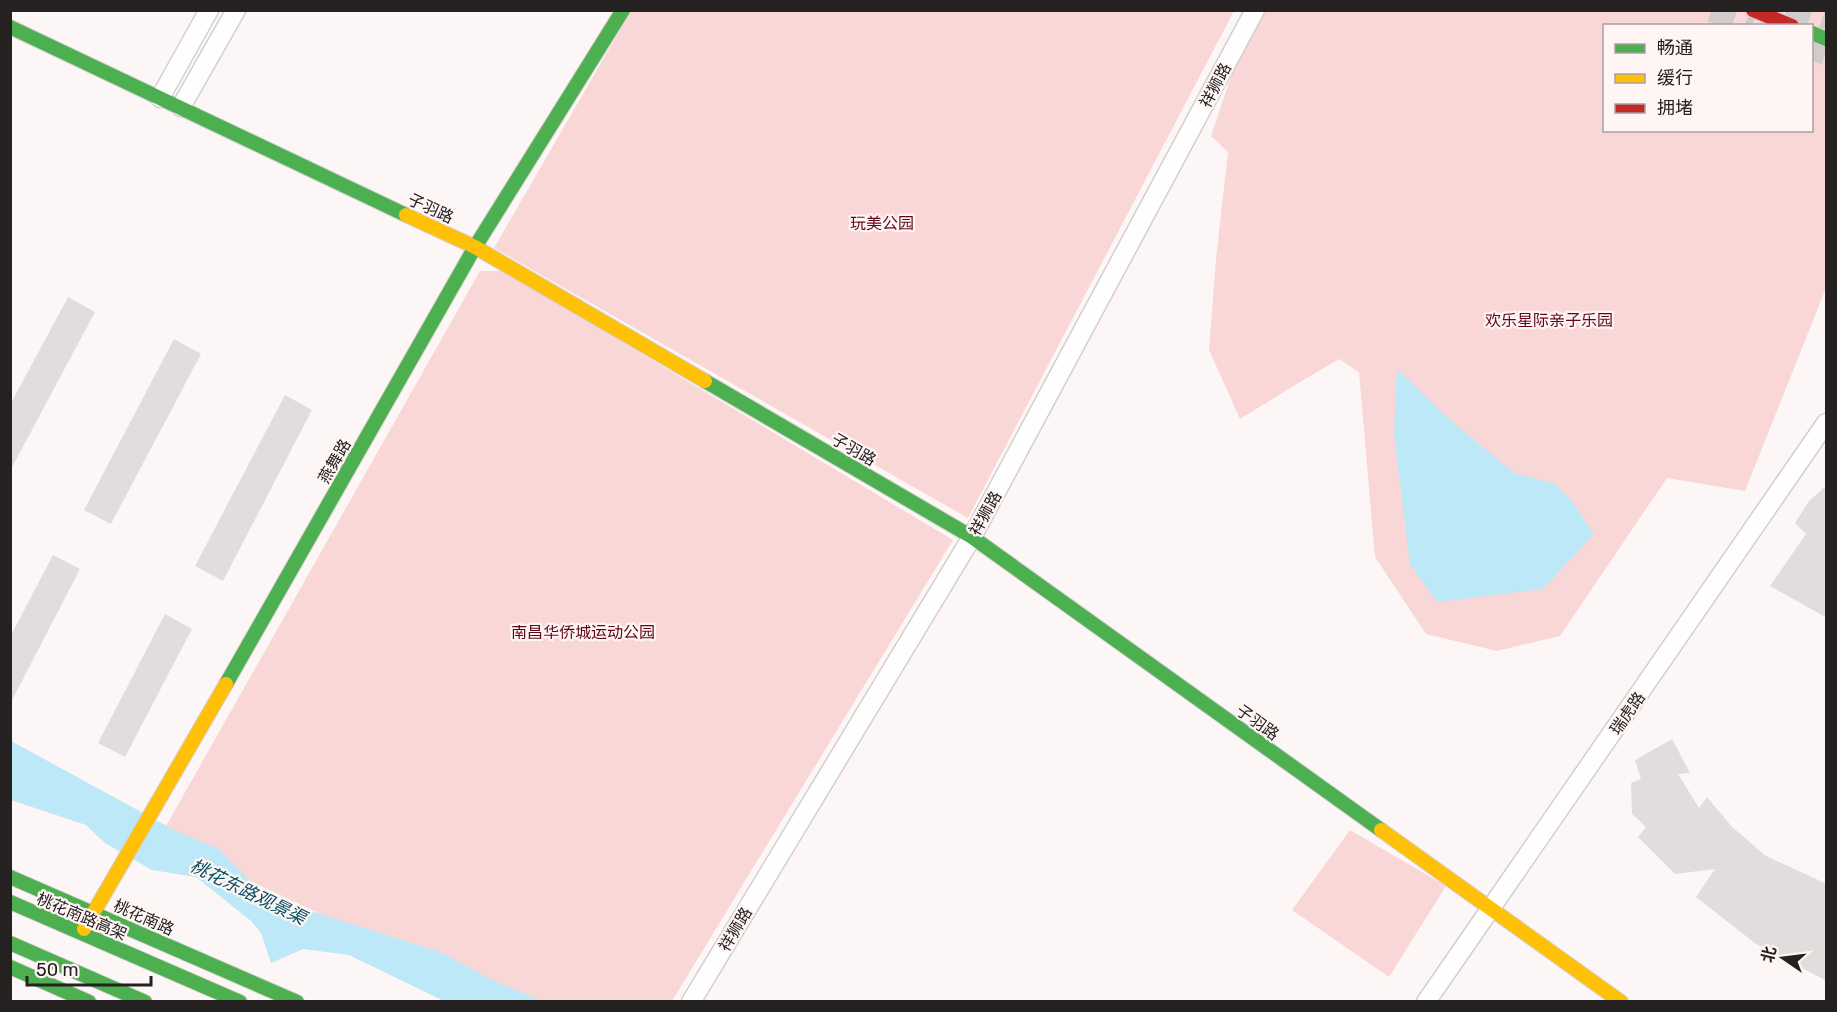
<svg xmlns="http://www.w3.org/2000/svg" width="1837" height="1012" font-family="Rubik,'Noto Sans SC',sans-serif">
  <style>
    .green { fill: #f9d7d6; fill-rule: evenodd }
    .water { fill: #bce8f7 }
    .building { fill: #e1dddc }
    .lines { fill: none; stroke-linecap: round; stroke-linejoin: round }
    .secondary-tunnel { stroke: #d1cccb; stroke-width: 24; stroke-dasharray: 24 12; stroke-linecap: butt }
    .street-casing { stroke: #d4cfcf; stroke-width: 21 }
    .fast-casing { stroke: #d4cfcf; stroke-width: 16 }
    .slow-casing { stroke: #d4cfcf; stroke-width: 16 }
    .jam-casing { stroke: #d4cfcf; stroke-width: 16 }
    .street { stroke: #fffefe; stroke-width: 18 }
    .fast { stroke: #4caf50; stroke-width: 14 }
    .slow { stroke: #ffc107; stroke-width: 14 }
    .jam { stroke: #c62828; stroke-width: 14 }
    .labels { text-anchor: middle; stroke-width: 4.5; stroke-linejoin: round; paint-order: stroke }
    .street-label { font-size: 16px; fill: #252121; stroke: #fef5f4 }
    .park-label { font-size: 16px; fill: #610718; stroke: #fef5f4 }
    .water-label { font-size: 18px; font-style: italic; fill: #065264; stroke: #fef5f4 }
  </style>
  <rect width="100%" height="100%" fill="#fcf7f6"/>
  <!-- green -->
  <path class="green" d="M631,11H1234L968,518L494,248Z
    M1253,11H1826V288L1745,491L1667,478L1560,636L1497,651L1426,634L1375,557L1359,372L1339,359L1295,385L1240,419L1209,350L1216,259L1228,152L1211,136ZM1604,26H1812V130H1604Z
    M480,271H503L953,540L672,1001H506L214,864L162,833Z
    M1350,830L1446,886L1389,977L1292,910Z"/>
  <!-- water -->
  <path class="water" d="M1397,369L1448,418L1514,473L1556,484L1573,503L1594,534L1543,589L1437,602L1410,564L1394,435Z
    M11,741L176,831L219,849L255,887L295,906L440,952L498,983L543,1001H444L349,955L303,949L271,963L261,933L251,921L196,877L152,870L105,843L86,825L11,800Z"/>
  <!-- building -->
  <path class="building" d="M68,297L95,312L10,471V405Z
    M174,339L201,354L111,524L84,510Z
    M285,395L312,410L223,581L195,566Z
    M1827,485V618L1770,586L1806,534L1795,523L1809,501Z
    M53,555L80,569L10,704V637Z
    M165,614L192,629L125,757L98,743Z
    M1672,739L1690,773L1678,774L1699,808L1707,797L1732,827L1766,856L1827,884V981L1756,944L1696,897L1715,869L1675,874L1638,837L1646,827L1632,814L1631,783L1641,779L1635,760Z"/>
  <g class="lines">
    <!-- secondary-tunnel -->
    <path class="secondary-tunnel" d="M1712,10L1752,26
      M1787,10L1826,25
      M1812,48L1826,53"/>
    <!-- street casing -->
    <g class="street-casing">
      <path id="street" d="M160,98L209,10
        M181,107L236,10
        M691,1002L972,537L1255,10
        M1426,1002L1826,423"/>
    </g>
    <!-- fast casing -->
    <g class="fast-casing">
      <path id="fast" d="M10,27L406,215
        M1812,33L1826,39
        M705,381L972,537L1381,830
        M226,684L475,247L623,10
        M10,877L297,1002
        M10,902L240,1002
        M10,943L145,1002
        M10,967L89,1002"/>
    </g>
    <!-- slow casing -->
    <g class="slow-casing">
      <path id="slow" d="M406,215L475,247L705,381
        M1381,830L1621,1002
        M84,929L226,684"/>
    </g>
    <!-- jam casing -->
    <g class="jam-casing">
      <path id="jam" d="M1753,10L1792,26"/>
    </g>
    <!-- street -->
    <use href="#street" class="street"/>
    <!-- fast -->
    <use href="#fast" class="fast"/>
    <!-- slow -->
    <use href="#slow" class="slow"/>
    <!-- jam -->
    <use href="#jam" class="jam"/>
  </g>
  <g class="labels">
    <!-- street labels -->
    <g class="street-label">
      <text transform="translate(1215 85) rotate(-62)" y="6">祥狮路</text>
      <text transform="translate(431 208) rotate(25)" y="6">子羽路</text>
      <text transform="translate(854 449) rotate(30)" y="6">子羽路</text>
      <text transform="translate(334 461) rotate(-60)" y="6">燕舞路</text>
      <text transform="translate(985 513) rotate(-61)" y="6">祥狮路</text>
      <text transform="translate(1627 713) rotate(-55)" y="6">瑞虎路</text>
      <text transform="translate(1258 722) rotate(36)" y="6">子羽路</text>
      <text transform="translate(82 916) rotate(23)" y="6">桃花南路高架</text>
      <text transform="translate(144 917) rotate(24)" y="6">桃花南路</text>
      <text transform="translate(735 929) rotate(-59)" y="6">祥狮路</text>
    </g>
    <!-- park labels -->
    <g class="park-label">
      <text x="882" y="229">玩美公园</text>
      <text x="1549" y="326">欢乐星际亲子乐园</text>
      <text x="583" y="638">南昌华侨城运动公园</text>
    </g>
    <!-- water labels -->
    <g class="water-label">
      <text transform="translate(248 892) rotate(26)" y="6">桃花东路观景渠</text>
    </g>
  </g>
  <!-- border -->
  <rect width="1837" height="1012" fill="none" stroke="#252121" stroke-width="24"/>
  <!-- legend -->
  <rect x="1603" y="24" width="210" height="108" fill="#fef5f4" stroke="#a7a0a0" stroke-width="1.5"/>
  <rect x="1615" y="44" width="30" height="9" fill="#4caf50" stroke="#a7a0a0" stroke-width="1.5"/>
  <text x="1657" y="54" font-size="18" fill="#252121">畅通</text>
  <rect x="1615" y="74" width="30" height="9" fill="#ffc107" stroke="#a7a0a0" stroke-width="1.5"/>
  <text x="1657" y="84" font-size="18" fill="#252121">缓行</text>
  <rect x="1615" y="104" width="30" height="9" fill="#c62828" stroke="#a7a0a0" stroke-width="1.5"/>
  <text x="1657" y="114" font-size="18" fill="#252121">拥堵</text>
  <!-- north arrow -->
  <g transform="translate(1783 958) rotate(284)" stroke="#fef5f4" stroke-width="4.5" paint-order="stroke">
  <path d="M0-4.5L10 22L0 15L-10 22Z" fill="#252121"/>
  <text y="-9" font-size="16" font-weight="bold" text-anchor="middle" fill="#252121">北</text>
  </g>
  <!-- scale -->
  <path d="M27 976v9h124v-9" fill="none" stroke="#252121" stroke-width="3"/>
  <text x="36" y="976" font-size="18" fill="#252121" stroke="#fef5f4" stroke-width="4.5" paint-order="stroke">50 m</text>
</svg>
